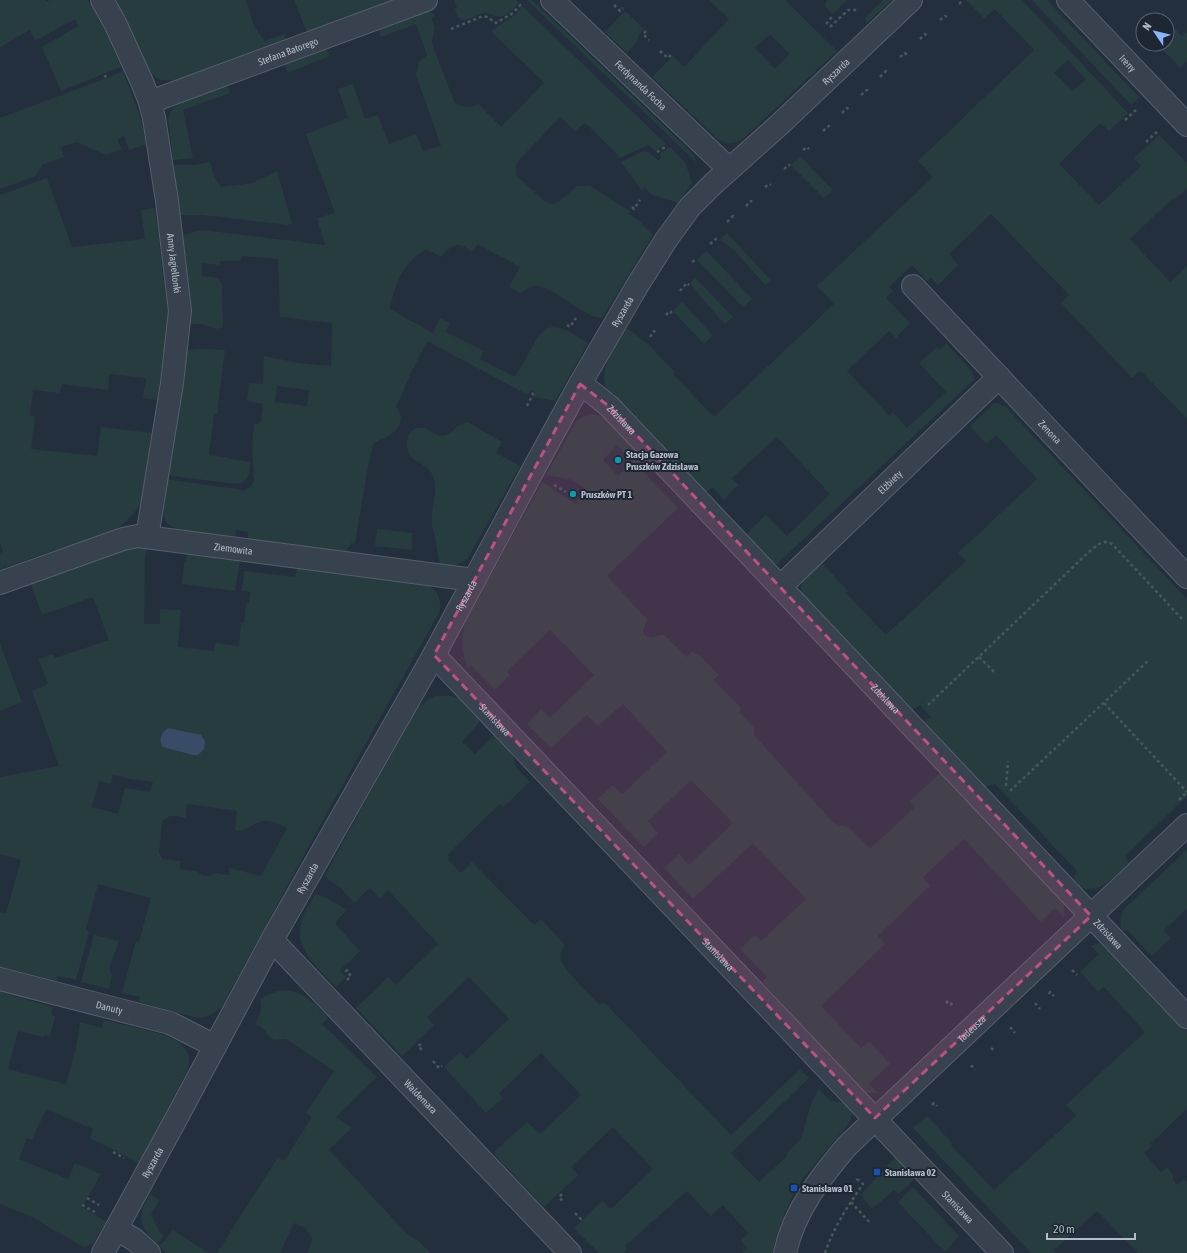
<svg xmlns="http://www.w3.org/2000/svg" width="1187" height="1253" font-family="'Asap Condensed',sans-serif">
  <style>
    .green { fill: #263c3f; fill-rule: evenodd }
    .water { fill: #394c67 }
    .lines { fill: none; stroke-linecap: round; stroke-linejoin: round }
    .minor-casing { stroke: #565f6c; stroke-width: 24 }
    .path { stroke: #44595c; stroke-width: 2.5; stroke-dasharray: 3 3; stroke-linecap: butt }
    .minor { stroke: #38414e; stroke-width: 22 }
    .marked { fill: #bd5182; fill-opacity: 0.2; stroke: #bd5182; stroke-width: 3; stroke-dasharray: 8 5; stroke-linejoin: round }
    .culture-dot { fill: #0f9aa8; stroke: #1d2633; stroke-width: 1.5 }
    .transit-dot { fill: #1a4fb4; stroke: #1d2633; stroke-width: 1.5 }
    .labels { text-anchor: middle; stroke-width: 4; stroke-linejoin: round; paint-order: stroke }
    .street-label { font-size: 10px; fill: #b4bcc9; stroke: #1d2633 }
    .poi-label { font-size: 10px; font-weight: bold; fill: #b4bcc9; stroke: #1d2633; text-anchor: start }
  </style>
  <rect width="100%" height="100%" fill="#242f3e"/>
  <!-- green -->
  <path class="green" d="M0,0H45L46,2L50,0H88L106,32L121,67L61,91L42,47L78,26L75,19L35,41L30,30L0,47Z
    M114,0H246L254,26L264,41L284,34L287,41L175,81L161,80L151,74Z
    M294,0H396L307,33Z
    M454,0H516L519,3C514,8 504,20 495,16C491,14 488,12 483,13C476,15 470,20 462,20L457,16L455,9L457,8Z
    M527,0H532L689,150L694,156L696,162Z
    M709,0H785L837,51L745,137C736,144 727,145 718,139L652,77L673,56L684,67L729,19ZM770,34L790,54L775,69L755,48Z
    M827,0H848L832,14L825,6Z
    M883,0H892L867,23L866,22L865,18Z
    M966,0H1022L1128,113L1109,131L1100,123L1059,164L1099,205L1141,166L1134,158L1159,135L1187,163V189L1174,200L1172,199L1130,239L1170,282L1187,266V419L1141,371H1140L1132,378L1061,303L1069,295L991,214L949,254L958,265L938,285L931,278L927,281L912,265L889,287L893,291L886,298L910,323L896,338L889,331L847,371L889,415L893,412L907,428L946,392L919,363L937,347L940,350L946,343L971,370L975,379L781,560L778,565L771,562L745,537L752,528L766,515L787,536L830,494L777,437L732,478L738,485L724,500L712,487L704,494L608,392C595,372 617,346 627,328L649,345L675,372L673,374L714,417L834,304L817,286L933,177L918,161L1034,50L995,9L984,18ZM1068,60L1086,79L1073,91L1054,73Z
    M1032,0H1047L1139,97L1132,104H1130Z
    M522,6L666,144L655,151L649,145L619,158L616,153L585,123L575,131L560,117L520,159L516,166L517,176L544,201L553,204L561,200L577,186H590L630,211L629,214L640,222L653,235L602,318C583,318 549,283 534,286C529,287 524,290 520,293L509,287L520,267L478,244L472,252C459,241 452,244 441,257L426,249C403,263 395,283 390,309L433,333L440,318L450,323L446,332L484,351L480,359L515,377L539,335L546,328C562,324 575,335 588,343L555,401L533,397L535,392L531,390L528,395L427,341L411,373L396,407C400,412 402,416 400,422C396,436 383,437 373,444L368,467L355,544L351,543L345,554L248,542V532L236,530L235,540L181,532L172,527L166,522L163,515L168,479L178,481L244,490L251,487L254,481L252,447L254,424H258L261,420L263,404L247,401L249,383L263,384L264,356L299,363L331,366L332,323L280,317L278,259L241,256L240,261H220V265L202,263V276L218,278L222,283L223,327L217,329L202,324H190V313L182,235L202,230L325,245L317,218L335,213L306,134L348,118L338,89L353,84L365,119L378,115L389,144L416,134L423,151L441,146L416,75L419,62L427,55L416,24L381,37L378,29L427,10L434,14L435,17L431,18L435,27L432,41L433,47L455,103C461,107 471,108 478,104L501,127L544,83L491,31L515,15ZM277,386L308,390L309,391L307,406L275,402Z
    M625,11L644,29L639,35L636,43L627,53L605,32Z
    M1175,29L1182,36L1187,32V61L1180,68L1159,46L1161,44H1167V38Z
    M326,48L330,56L287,73L285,64Z
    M123,71L142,122L147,144L129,150L124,136L117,139L122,149L106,155L77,142L61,147L64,157L42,165L36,176L0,189V118L104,79Z
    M227,84L230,93L183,110L193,158L173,160L168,119L172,109L185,100Z
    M670,147L685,162L692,183L678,203L653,195L644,188L642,191L621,162L644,151L648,152L659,161L661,156L659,154Z
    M800,156L833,190L824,198L791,165Z
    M210,162L214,176L221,187L253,183L277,171L292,223L288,225L202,215H179L174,165H194Z
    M47,178L72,247L145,239L141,210L155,208L165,291L169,309L168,327L157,400L143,398L146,378L109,374L108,390L62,384L60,393L33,390L30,415L35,417L31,449L97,456L101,427L152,433L142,499C136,513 126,524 112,531L0,569V553L3,552L0,543V195Z
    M727,233L771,280L765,285L735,251L720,239Z
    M707,251L752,299L743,307L697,260Z
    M695,278L733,317L725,324L700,296L690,283Z
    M682,302L713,335L704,344L673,311Z
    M202,349L225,350L217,414H214L209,455L250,462C250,471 249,482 238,484L179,477L169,475L187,350Z
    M993,403H998L1005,406L1187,599V796L1125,856L1129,863C1110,880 1097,900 1071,882L1077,871L995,784L982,788L923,725L924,722L928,718H932L920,705L913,709L905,707L802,595L801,590L802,581L820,561L848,591L846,593L886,635L966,561L958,553L1037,479L996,435L986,444L970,426L990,407Z
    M590,414L603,416L645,458L638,466L678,508L607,576L647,619L643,630L644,635C655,641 655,634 664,635L686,657L692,652L700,656L719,675L714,680L741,708L739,712L754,728V735L833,822L839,826H845L850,828L870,849L915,807L910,801L942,771L1061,899L1064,905V918L1055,908L1041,922L964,839L923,877L930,886L878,936L885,944L821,1006L861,1048L869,1041L890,1064L869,1084L878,1093H869L862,1091L759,985L767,977L740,949L755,935L761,941L806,899L753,843L693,899L664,868L679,854L689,865L733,823L691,780L648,821L658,833L644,847L598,799L613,785L622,794L667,752L623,704L598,726L587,715L551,748L527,724L541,709L550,718L594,675L550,630L507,671L510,675L495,690L471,665L467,668C462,650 460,639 466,620L542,482L576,504L585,488L572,480L546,475L576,422L580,418ZM617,445L632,461L618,476L603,460Z
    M467,422L502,442L496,453L520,466L468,558C460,565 452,567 440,566C438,556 437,546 435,536C434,532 432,528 432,524C430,508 439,492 433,476C427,460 408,465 407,445C407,439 408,434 412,431C425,420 434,439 446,435C451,433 454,429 458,426C461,424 464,423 467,422Z
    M377,529L412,533V550L375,546Z
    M148,545L145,557L144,624H160V609L181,610L178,647L214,651L215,643L239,646L241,623H244L246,603H249L250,592L242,591L244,571L295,577L297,567L428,585C438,591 441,599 440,611L328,811L222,1006C214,1015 206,1019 194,1017L139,1002L140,997L122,993L136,941L139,942L151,898L98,884L86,929L89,932L76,980L57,976L56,981L0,968V912L6,913L21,860L0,854V777L59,766L32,691L48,684L38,659L53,654L55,658L109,640L93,597L42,615L30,582L122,550ZM113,775L124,777V778L153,782L150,792L125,788L118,814L92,807L99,781L111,784ZM187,804L237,811L235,830C249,832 247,826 259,822C269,819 278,824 287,828L261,876L229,868V875L215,873L209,876H203L197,871L180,869V861L163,859L159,853L162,822C171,813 174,816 186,818Z
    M187,553L240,560L235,591L182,584L184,563L186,562Z
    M0,644L22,702L0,711Z
    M436,696H452L464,700L479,718V723L462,742L475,754L494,735L513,755L516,767L530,782L503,807L500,804L448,854L449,861L461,873L472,862L534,925L541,919L565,945C562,949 559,954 561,960C564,970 591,996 600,1005L604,1002L605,1003L731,1135L800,1069L809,1078L731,1153L759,1182L787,1156L786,1154L801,1139L812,1101L819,1089L831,1101C838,1103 852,1100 852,1112C852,1124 840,1134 833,1142C823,1155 811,1167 802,1180C787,1202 779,1228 772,1253H742L747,1248L741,1241L748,1233L723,1205L711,1216L687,1191L625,1246L627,1249L624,1253H599L574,1228L602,1201L611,1209L653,1169L613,1127L571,1167L578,1175L544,1207L495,1155V1151L527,1122L540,1134L581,1095L541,1053L499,1093L503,1098L486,1113L444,1067L460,1052L467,1059L509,1019L469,977L427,1017L434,1025L402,1056L356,1008L388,977L396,985L438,944L388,890L380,899L370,888L354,903L341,888L329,880L325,875L417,708L429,699Z
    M1187,850V908L1164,930L1171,938L1152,956L1127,930L1122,931C1119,923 1120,914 1126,907Z
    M315,894C326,897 337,903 347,910L337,920L336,925L360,951L340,970L346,977L336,987C318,968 292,948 302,919C305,910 311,902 315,894Z
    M94,935L119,941L109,969L112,975L109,989L81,982Z
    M1099,943L1110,951L1187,1031V1109L1150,1144L1152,1146L1144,1153L1161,1172L1167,1167L1173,1174V1180L1177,1185L1184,1179L1187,1182V1253H1138L1097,1211L1054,1250L1056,1253H1031L913,1128L927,1116L952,1143L951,1145L994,1190L1075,1117L1076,1115L1066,1105L1145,1032L1104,987L1098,992L1080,972L1099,954L1091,946Z
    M279,991C300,987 316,1004 328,1018L322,1024L377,1077L336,1117L352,1128L329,1150L407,1234L419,1241L430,1253H307L310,1247L312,1238L305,1228L294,1223L280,1253H217L278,1157L284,1161L312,1117L306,1113L334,1071L286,1039L274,1040L271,1038L268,1035L262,1027L255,1024C260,1014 263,1011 260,999L270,994Z
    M0,992L53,1007L51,1015L55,1016L50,1036L44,1035V1037L18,1031L8,1069L66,1084L76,1048L80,1022L102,1028L104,1020C117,1023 129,1026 141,1029C162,1034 198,1041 187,1071L139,1163L90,1138L93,1129L46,1109L32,1140L27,1138L19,1159L68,1179L75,1163L101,1174L82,1207L106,1221L93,1244L84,1247L30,1216L0,1204Z
    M897,1155L917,1177L898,1194L894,1190L872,1209L861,1195Z
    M913,1187L959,1236L945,1252L898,1202Z
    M150,1194L159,1200L151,1214L160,1233L164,1236L157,1244C138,1225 137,1216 150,1194Z
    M173,1230L209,1253H166L159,1246L166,1239Z"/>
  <!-- water -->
  <path class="water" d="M168,728L201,735L205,741L204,749L198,755H193L163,747C158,740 161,733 168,728Z"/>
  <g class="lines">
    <!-- minor casing -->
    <g class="minor-casing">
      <g id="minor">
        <path id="s1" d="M102,0L115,23L142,82L150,102L154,118L167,201L180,311L172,383L147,537"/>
        <path id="s2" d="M552,0L729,169"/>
        <path id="s3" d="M1068,0L1187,125"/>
        <path id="s4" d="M150,102L426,0"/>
        <path id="s5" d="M913,286L1187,577"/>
        <path id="s6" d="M580,384L594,394L610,407L1187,1017"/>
        <path id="s7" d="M0,583L123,539L138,536L474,580"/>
        <path id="s8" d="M780,587L999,377"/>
        <path id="s9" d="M434,655L1002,1253"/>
        <path id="s10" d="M272,940L570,1253"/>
        <path id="s11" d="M0,979L170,1023L215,1046"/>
        <path d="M116,1229L135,1240L149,1253"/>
        <path id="s12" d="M103,1253L176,1119L272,940L434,655L532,472L580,384L637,286L666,240L690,207L713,184L779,125L911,0"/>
        <path id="s13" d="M785,1253C794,1211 820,1178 847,1146L1187,825"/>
      </g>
    </g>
    <!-- path -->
    <path class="path" d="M959,4L963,0
      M614,5L620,11L623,8
      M940,20L945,16L947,17
      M1164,20L1165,19
      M826,24L831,18L830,16
      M1167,24L1169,27
      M830,27L848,10H859
      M451,29L483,16L487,17L496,23L513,13L523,2
      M646,31L643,34L649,40
      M920,39L925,34L927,36
      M660,51L668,58L671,55
      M900,57L905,53L907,55
      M104,77L109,74
      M880,77L886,71L887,73
      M861,95L867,90L869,92
      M842,113L847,108L849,110
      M1125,120L1136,110
      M823,131L830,125L831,127
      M1146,142L1158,131
      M803,150L807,147L809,149
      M657,152L667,146
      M784,169L789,165L790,166
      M765,187L769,184L771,185
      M746,206L751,201L752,202
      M632,207L634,209L640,200
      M727,222L733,216L735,219
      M710,244L717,238L719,240
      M692,262L695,260L696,261
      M680,291L687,283L689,285
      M666,315L670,311L672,313
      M567,325L570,327L576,318
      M650,337L654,331L656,333
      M527,406L533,394L530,392
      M554,485L566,492
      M979,657L996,674
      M1104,703L1187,792
      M928,705L1091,550C1098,545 1104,538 1113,545L1183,620
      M1006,786L1008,761
      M1010,791L1149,660
      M1179,800L1187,792
      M1072,970L1077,975
      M347,980L351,976L346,971L349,969
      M1049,994L1050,992L1054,996
      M946,1001L950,1005L955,1001
      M1035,1003L1040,1009
      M1010,1029L1011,1028L1015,1033
      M421,1044L418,1046L423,1051
      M991,1048L995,1051
      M433,1061L439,1068L442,1066
      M971,1067L972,1066L975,1070
      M932,1105L934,1103L937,1106
      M113,1152L124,1158
      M562,1194L559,1197L564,1203
      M87,1198L99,1205
      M851,1202L871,1224
      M82,1205L95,1212
      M575,1213L581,1219L583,1216
      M825,1253C833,1228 848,1206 863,1184L857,1179L858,1177"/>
    <!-- minor -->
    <use href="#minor" class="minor"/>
  </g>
  <!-- marked area -->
  <path class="marked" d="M580,384L610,407L1091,916L875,1118L434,655Z"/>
  <!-- markers -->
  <g class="culture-dot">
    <circle cx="618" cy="460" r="4"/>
    <circle cx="573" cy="494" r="4"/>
  </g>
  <g class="transit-dot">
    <rect x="873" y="1168" width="8" height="8" rx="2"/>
    <rect x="790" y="1184" width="8" height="8" rx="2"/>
  </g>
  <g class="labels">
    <!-- street labels -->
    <g class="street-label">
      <text dy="4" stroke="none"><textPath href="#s4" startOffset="147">Stefana Batorego</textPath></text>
      <text dy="4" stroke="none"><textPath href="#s3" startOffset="87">Ireny</textPath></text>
      <text dy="4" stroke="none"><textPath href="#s12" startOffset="1399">Ryszarda</textPath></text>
      <text dy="4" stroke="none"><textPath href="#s2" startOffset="123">Ferdynanda Focha</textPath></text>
      <text dy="4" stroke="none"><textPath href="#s1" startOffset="276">Anny Jagiellonki</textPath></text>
      <text dy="4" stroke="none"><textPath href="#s12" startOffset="1075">Ryszarda</textPath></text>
      <text dy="4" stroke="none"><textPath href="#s6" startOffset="55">Zdzisława</textPath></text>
      <text dy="4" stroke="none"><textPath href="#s5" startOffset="200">Zenona</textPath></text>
      <text dy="4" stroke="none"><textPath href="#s8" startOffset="152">Elżbiety</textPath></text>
      <text dy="4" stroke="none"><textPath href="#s7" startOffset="242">Ziemowita</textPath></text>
      <text dy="4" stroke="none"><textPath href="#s12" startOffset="751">Ryszarda</textPath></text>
      <text dy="4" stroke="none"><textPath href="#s6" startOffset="439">Zdzisława</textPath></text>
      <text dy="4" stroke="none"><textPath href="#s9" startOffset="89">Stanisława</textPath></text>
      <text dy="4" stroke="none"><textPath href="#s12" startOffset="427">Ryszarda</textPath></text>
      <text dy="4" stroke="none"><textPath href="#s6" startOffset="763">Zdzisława</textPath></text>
      <text dy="4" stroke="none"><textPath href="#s9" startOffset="413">Stanisława</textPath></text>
      <text dy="4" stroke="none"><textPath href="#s11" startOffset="113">Danuty</textPath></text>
      <text dy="4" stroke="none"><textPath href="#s13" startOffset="296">Tadeusza</textPath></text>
      <text dy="4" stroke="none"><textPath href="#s10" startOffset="216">Waldemara</textPath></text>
      <text dy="4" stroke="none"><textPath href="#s12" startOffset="103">Ryszarda</textPath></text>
      <text dy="4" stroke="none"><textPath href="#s9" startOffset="761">Stanisława</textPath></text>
    </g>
    <!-- poi labels -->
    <g class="poi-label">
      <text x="626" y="458">Stacja Gazowa<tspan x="626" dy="12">Pruszków Zdzisława</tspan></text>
      <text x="581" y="498">Pruszków PT 1</text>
      <text x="885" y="1176">Stanisława 02</text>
      <text x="802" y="1192">Stanisława 01</text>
    </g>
  </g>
  <!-- north arrow -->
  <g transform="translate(1155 32) rotate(305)"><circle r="19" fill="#1d2633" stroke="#59626f"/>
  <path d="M0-3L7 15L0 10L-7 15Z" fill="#8ab4f8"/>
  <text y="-6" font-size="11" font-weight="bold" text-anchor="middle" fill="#b4bcc9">N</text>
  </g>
  <!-- scale -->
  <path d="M1047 1233v6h88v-6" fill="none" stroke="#b4bcc9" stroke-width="2"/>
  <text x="1053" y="1233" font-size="12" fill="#b4bcc9" stroke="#1d2633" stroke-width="3" paint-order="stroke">20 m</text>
</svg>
